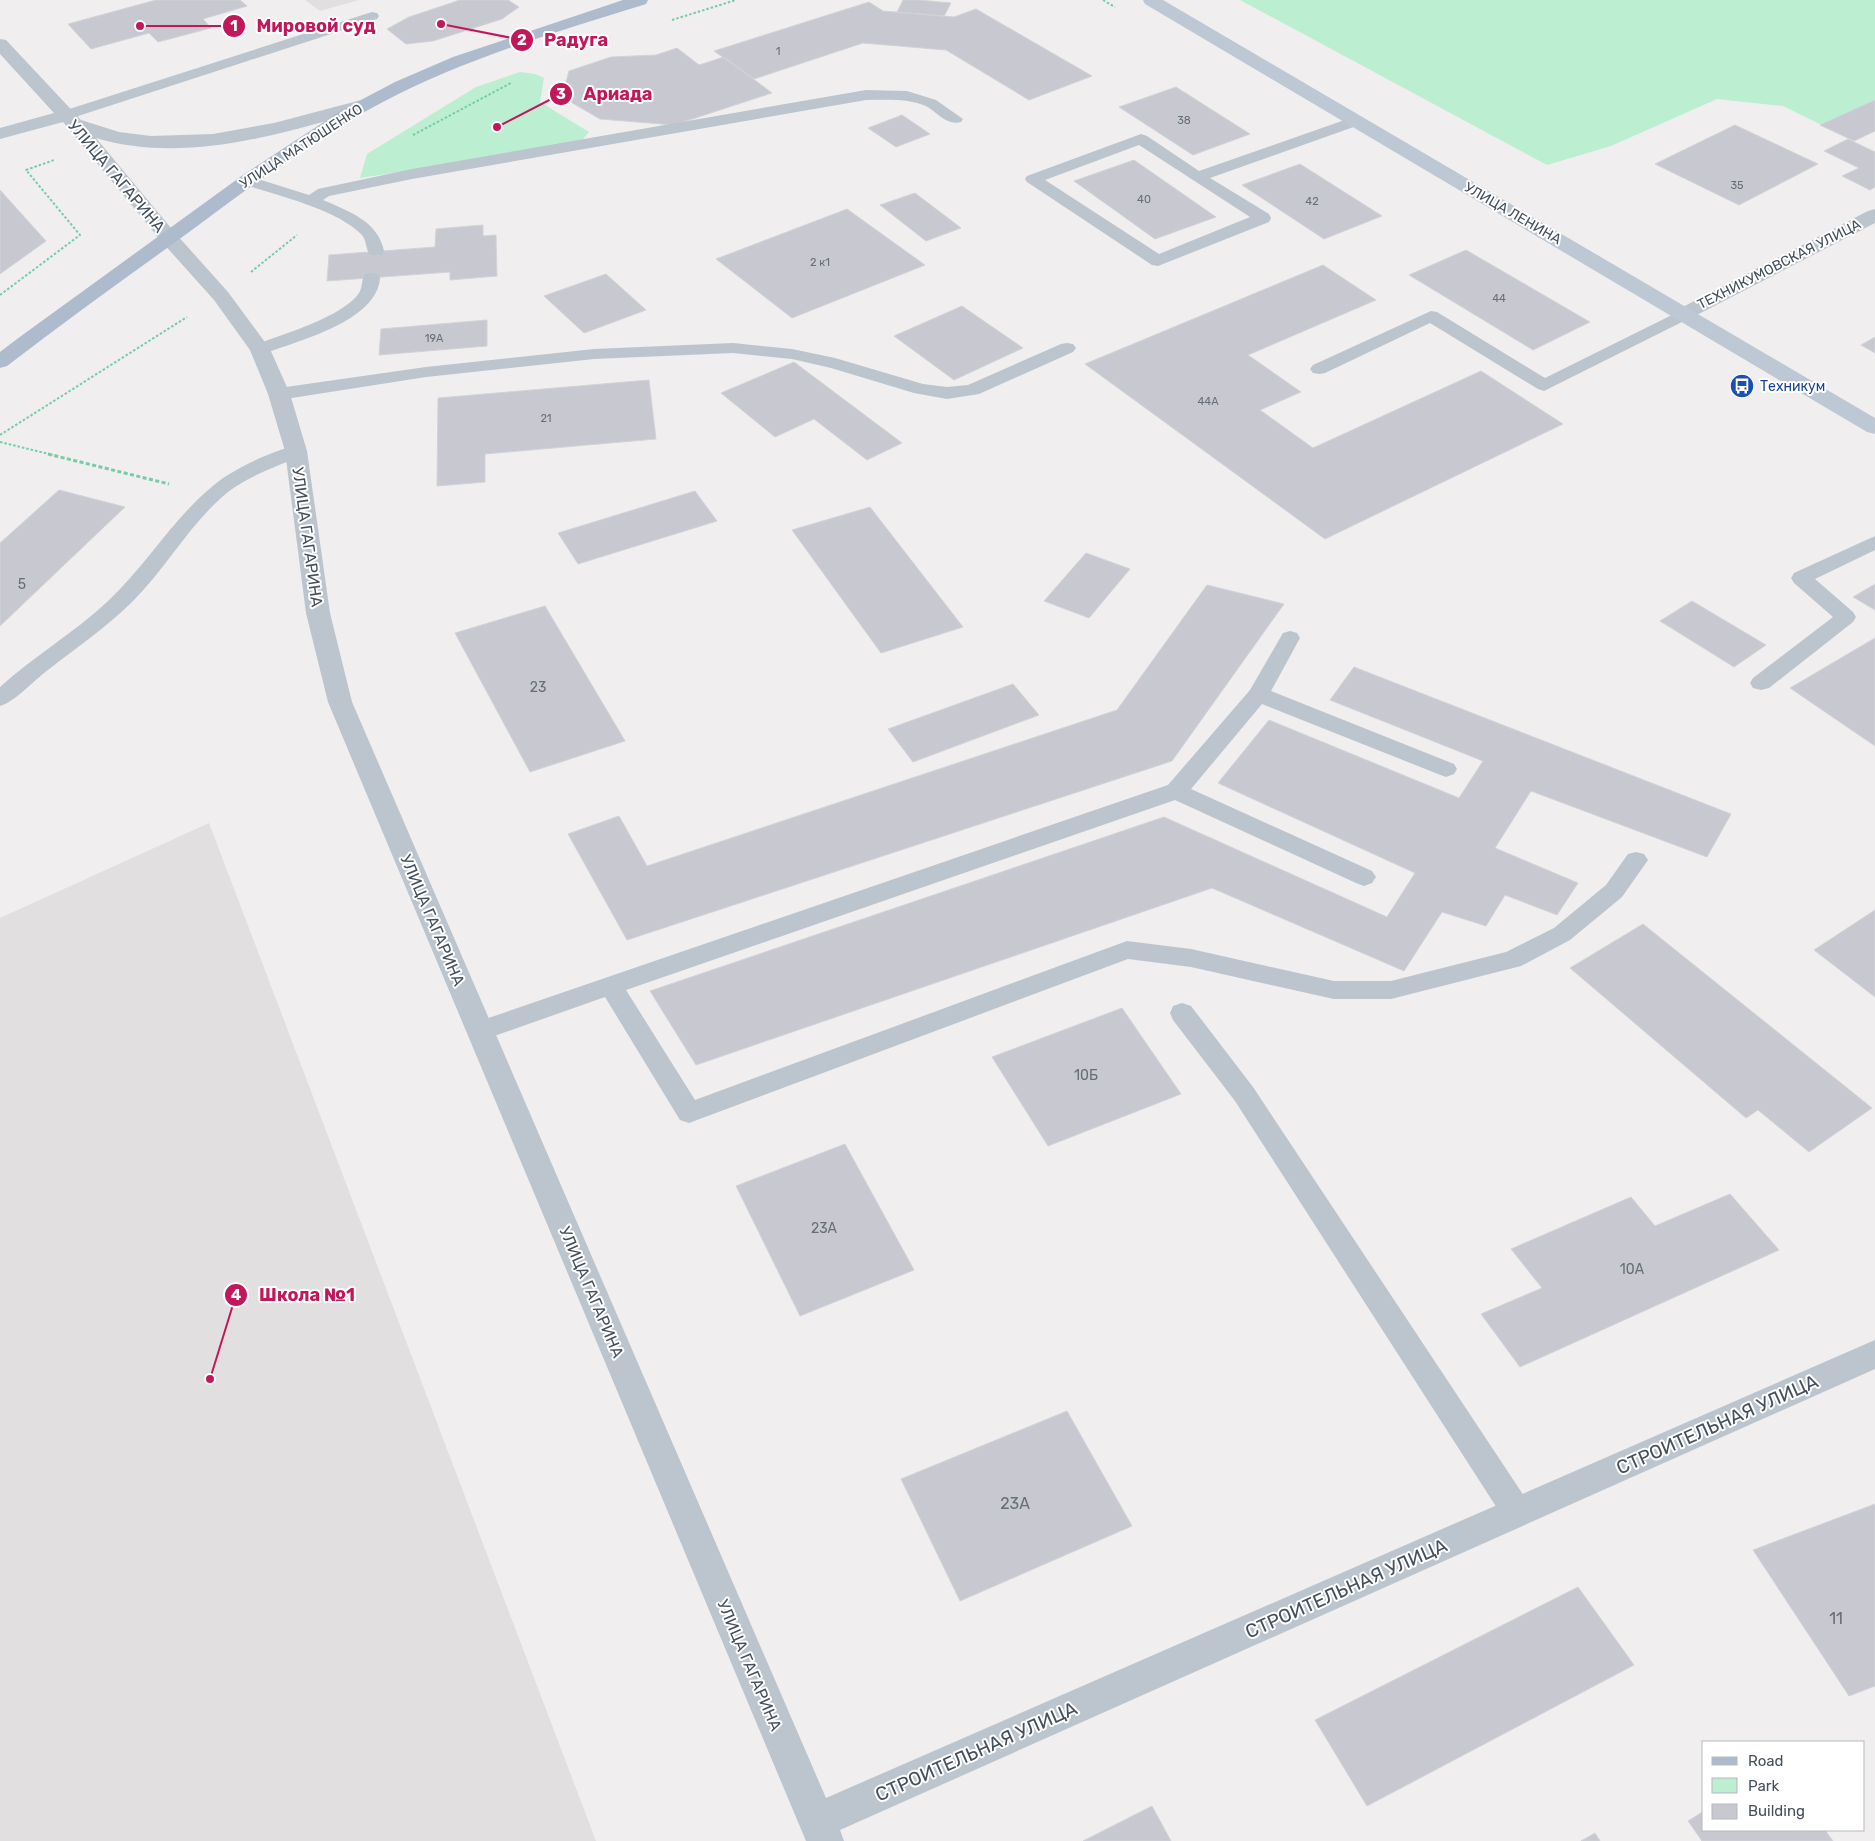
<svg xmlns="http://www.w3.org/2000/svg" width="1875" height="1841" font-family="Rubik,sans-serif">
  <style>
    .education { fill: #e1dfe0 }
    .green { fill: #bceed2 }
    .building { fill: #c8c9d0; stroke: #d2d3d9 }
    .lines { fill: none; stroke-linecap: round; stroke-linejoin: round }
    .path-far1 { stroke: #75cca6; stroke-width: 2; stroke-dasharray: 2.5 2; stroke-linecap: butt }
    .path { stroke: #75cca6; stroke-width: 3; stroke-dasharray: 4 2.5; stroke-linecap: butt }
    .lane { fill: #bcc4cd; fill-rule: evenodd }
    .street { fill: #bcc4cd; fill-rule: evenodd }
    .secondary { fill: #bec8d5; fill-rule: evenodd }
    .primary { fill: #adbbcd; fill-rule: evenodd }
    .labels { text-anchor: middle; stroke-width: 4; stroke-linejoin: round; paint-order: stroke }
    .far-number-label { font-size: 11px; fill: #666e78 }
    .far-street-label { font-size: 14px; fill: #46505b; stroke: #fff }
    .far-transit-label { font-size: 14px; fill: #164399; stroke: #fff; text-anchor: start }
    .number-label { font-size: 14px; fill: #666e78 }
    .street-label { font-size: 16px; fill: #46505b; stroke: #fff }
    .near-number-label { font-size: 16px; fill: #666e78 }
    .near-street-label { font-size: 19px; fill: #46505b; stroke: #fff }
    .leader { fill: none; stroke: #c2185b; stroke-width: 2 }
    .callout-dot { fill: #c2185b; stroke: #fff; stroke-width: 2 }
    .mark-label { font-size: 15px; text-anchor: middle; font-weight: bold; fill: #fff }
    .callout-label { font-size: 18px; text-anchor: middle; font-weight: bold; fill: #c2185b; stroke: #fff; stroke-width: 4; stroke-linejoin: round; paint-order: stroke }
  </style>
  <rect width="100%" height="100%" fill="#f0eeee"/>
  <!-- education -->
  <path class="education" d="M305,0H359L320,11Z
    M209,823L596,1841H0V918Z"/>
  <!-- green -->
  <path class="green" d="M1240,0H1875V131L1854,141L1783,106L1717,99L1611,146L1547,165Z
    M520,72L535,74L544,78L540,102L589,132L578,145L360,178L367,154L476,87Z"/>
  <!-- building -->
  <path class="building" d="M156,0H240L247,6L203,19L211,28L158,42L149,33L91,49L68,24Z
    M460,0H508L519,7L502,19L433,41L406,44L387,29L409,17Z
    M903,0H919L951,3L944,16L897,12Z
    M869,2L883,11L954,17L976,9L1092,76L1029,100L946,50L863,43L754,79L714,51Z
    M677,48L699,65L724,57L772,93L674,125L600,119L562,97L569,71L611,57L656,55Z
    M1176,87L1250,134L1193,155L1119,107Z
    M1875,100V131L1854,141L1820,125Z
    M902,115L930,134L896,147L868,128Z
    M1735,125L1818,164L1739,205L1655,164Z
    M1848,139L1875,152V187L1870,190L1842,176L1859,168L1824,151Z
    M1134,160L1216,217L1155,239L1074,181Z
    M1300,164L1382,216L1324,239L1242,185Z
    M0,190L46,241L0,274Z
    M915,193L961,228L926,241L880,205Z
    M847,209L925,265L792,318L716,259Z
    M483,225V236L496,235L497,276L450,280V272L327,281L329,255L435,247L436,229Z
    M1466,250L1590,322L1533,350L1409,275Z
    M1323,265L1376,300L1248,355L1301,392L1260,410L1313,448L1481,371L1563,424L1325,539L1085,364Z
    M606,274L646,310L584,333L544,296Z
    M962,306L1023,348L954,380L894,336Z
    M487,320V346L379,355L381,329Z
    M1875,337V353L1861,345Z
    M794,362L902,443L867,460L814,419L775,437L721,393Z
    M649,380L656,439L485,454V482L437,486L438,398Z
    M59,490L125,507L0,626V543Z
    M695,491L717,521L578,564L558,533Z
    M870,507L963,627L881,653L792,530Z
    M1086,553L1130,569L1089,618L1044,601Z
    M1875,584V610L1853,597Z
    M1207,585L1284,604L1172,761L627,940L568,834L619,816L647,866L1117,710Z
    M1692,601L1766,645L1734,667L1660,621Z
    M545,606L625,741L530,772L455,633Z
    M1875,638V746L1790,688Z
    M1354,667L1731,814L1707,857L1531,791L1495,848L1578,883L1557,915L1505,895L1486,926L1442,912L1404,971L1212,888L696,1065L650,991L1164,817L1387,917L1415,873L1218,783L1269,720L1459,798L1483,761L1330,700Z
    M1013,684L1039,715L913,762L888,729Z
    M1875,910V997L1814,950Z
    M1643,924L1872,1108L1809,1152L1758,1110L1746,1118L1570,968Z
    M1122,1008L1181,1094L1048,1146L992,1057Z
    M845,1144L914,1270L800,1316L736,1186Z
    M1730,1194L1779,1250L1520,1367L1481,1314L1542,1288L1511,1249L1631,1197L1655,1226Z
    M1067,1411L1132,1526L960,1601L901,1479Z
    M1875,1504V1686L1849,1696L1753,1550Z
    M1578,1587L1634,1665L1367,1806L1315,1720Z
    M1152,1806L1171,1841H1083Z
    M1704,1811V1830H1825L1833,1841H1702L1688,1821Z
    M1595,1833L1600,1841H1581Z"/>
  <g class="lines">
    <!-- path-far1 -->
    <path class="path-far1" d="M1103,0L1115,7
      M672,20L736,0
      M413,135L511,83
      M251,272L297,235
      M0,295L80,235L26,170L54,160
      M0,435L187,317
      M0,442L53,455"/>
    <!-- path -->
    <path class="path" d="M48,454L169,484"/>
    <!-- lane -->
    <path class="lane" d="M372,12L377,13L379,16L377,19L72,118H60L58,115L60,112Z
      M866,90L907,91L936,100L963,119L961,122C946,126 937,112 926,106C907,98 885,100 866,100L412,179L329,196L323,200C348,211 378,221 384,251L382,255H370C365,248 367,240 361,234C336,209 276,195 242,184L240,181L242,178L248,176L309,195L318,189L412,169Z
      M1356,116L1362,118L1364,121L1362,124L1210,178L1269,214L1271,218L1269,222L1158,266L1152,265L1027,182L1025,179L1027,176L1141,134L1147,136L1199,171ZM1139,145L1250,217L1159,254L1045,180Z
      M371,273L377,274L380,278C377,321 300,340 266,353L260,354L254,353L251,349L254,345C281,335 343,317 359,293C363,287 361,280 365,274Z
      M1684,309L1690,310L1693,314L1690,318L1544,391L1538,389L1430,323L1325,373L1319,374L1313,373L1310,369L1313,365L1431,311L1437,312L1545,378Z
      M733,343L792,349L835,358L923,384L947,387L968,385L1061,344L1067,343L1073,344L1076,348L1073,352L979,394L947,399L914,393L831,368L792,359L733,353L594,359L426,377L279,400L272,398L270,394L272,390L279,388L426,367L594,349Z
      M296,445L303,447L306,451L303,455C278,466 250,475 228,492C191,522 167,567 133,601C107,627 77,647 48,670C34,680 15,702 0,706V687C34,656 74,633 107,602C146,566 173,518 214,485C234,468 271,452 296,445Z
      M1875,536V550L1815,579L1853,612L1856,617L1853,622L1769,688L1761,690L1753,688L1750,683L1753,678L1833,617L1794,583L1791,578L1794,573Z
      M1290,631L1297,633L1300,638L1271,691L1454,764L1457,769L1454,774L1446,777L1438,774L1262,704L1191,789L1372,871L1376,877L1372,883L1364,886L1356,883L1175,800L626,990L695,1100L1127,941L1191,949L1334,981H1391L1506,952L1554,928L1606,885L1628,854L1636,852L1644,854L1648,860L1622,897L1570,940L1521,966L1391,999H1334L1191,967L1128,959L689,1123L680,1120L605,997L480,1041L471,1038L468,1031L471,1024L1168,785L1250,690L1283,633Z
      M1182,1003L1191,1006L1253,1087L1528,1502L1532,1512L1528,1522L1517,1526L1506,1522L1235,1101L1173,1020L1170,1013L1173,1006Z"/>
    <!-- street -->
    <path class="street" d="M0,39L6,40L81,120L119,132L151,136L213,134L274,123L365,99L371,100L374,104L371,108C284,133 186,165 96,138L176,234L228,292L270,349L290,394L307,451L330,613L352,702L826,1798L1875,1340V1369L840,1830L844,1841H806L328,702L306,613L285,451L268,394L250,350L214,300L162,242L63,122L0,139V128L54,113L0,54Z
      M1875,209V223L1691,318L1684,320L1677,318L1674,314L1677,310L1868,211Z"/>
    <!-- secondary -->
    <path class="secondary" d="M1143,0H1163L1875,418V434L1867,432L1145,4Z"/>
    <!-- primary -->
    <path class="primary" d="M623,0H648L646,4C556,32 464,59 381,103C315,138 255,183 196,227C133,273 69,318 7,366L0,368V352L17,339L243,175L342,110L395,82L453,57Z"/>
  </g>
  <!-- icons -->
  <defs>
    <g id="bus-disc" transform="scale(1.25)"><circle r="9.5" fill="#1a4fb4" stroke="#fff"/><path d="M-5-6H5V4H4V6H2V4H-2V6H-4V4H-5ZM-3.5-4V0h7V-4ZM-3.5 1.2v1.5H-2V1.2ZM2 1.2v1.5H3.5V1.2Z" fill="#fff"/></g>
  </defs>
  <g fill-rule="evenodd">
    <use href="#bus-disc" x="1742" y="386"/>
  </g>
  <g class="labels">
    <!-- far-number labels -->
    <g class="far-number-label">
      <text x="778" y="55">1</text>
      <text x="1184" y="124">38</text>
      <text x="1737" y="189">35</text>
      <text x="1144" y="203">40</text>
      <text x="1312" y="205">42</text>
      <text x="820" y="266">2 к1</text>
      <text x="1499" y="302">44</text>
      <text x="434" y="342">19А</text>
      <text x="1208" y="405">44А</text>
      <text x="546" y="422">21</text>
    </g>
    <!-- far-street labels -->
    <g class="far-street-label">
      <text transform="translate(301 146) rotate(-33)" y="5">УЛИЦА МАТЮШЕНКО</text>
      <text transform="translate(1513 213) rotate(30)" y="5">УЛИЦА ЛЕНИНА</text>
      <text transform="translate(1779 264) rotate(-27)" y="5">ТЕХНИКУМОВСКАЯ УЛИЦА</text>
    </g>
    <!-- far-transit labels -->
    <g class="far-transit-label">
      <text x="1760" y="391">Техникум</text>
    </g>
    <!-- number labels -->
    <g class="number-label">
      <text x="22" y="589">5</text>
      <text x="538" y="692">23</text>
      <text x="1086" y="1080">10Б</text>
      <text x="824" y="1233">23А</text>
      <text x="1632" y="1274">10А</text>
    </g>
    <!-- street labels -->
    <g class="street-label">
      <text transform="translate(117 176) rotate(50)" y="6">УЛИЦА ГАГАРИНА</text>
      <text transform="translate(308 537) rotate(82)" y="6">УЛИЦА ГАГАРИНА</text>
      <text transform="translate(433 920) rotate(67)" y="6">УЛИЦА ГАГАРИНА</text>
      <text transform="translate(592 1292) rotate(67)" y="6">УЛИЦА ГАГАРИНА</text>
      <text transform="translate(750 1665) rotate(67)" y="6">УЛИЦА ГАГАРИНА</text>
    </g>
    <!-- near-number labels -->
    <g class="near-number-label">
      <text x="1015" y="1509">23А</text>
      <text x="1836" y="1624">11</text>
    </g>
    <!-- near-street labels -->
    <g class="near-street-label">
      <text transform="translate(1717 1424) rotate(-24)" y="7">СТРОИТЕЛЬНАЯ УЛИЦА</text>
      <text transform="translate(1346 1588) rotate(-24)" y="7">СТРОИТЕЛЬНАЯ УЛИЦА</text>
      <text transform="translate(976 1751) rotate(-24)" y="7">СТРОИТЕЛЬНАЯ УЛИЦА</text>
    </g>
  </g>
  <!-- callouts -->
  <path class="leader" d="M140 26L234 26M441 24L522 40M497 127L561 94M210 1379L236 1295"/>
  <g class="callout-dot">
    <circle cx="140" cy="26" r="5"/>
    <circle cx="441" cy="24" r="5"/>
    <circle cx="497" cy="127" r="5"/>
    <circle cx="210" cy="1379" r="5"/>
    <circle cx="234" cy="26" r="12"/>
    <circle cx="522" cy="40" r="12"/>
    <circle cx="561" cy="94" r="12"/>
    <circle cx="236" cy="1295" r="12"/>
  </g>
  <g class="mark-label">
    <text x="234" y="31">1</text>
    <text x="522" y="45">2</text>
    <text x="561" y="99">3</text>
    <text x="236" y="1300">4</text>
  </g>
  <g class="callout-label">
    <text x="316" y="32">Мировой суд</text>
    <text x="576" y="46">Радуга</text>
    <text x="618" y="100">Ариада</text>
    <text x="307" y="1301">Школа №1</text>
  </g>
  <!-- legend -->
  <rect x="1702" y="1741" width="162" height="90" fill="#ffffff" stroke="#b5b9bd"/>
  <rect x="1712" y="1757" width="25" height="8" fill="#adbbcd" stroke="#b5b9bd"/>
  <text x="1748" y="1766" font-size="15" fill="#46505b">Road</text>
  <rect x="1712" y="1778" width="25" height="15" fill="#bceed2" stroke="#b5b9bd"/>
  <text x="1748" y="1791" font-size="15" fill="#46505b">Park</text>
  <rect x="1712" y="1804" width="25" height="15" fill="#c8c9d0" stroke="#b5b9bd"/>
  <text x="1748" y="1816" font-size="15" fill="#46505b">Building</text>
</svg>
